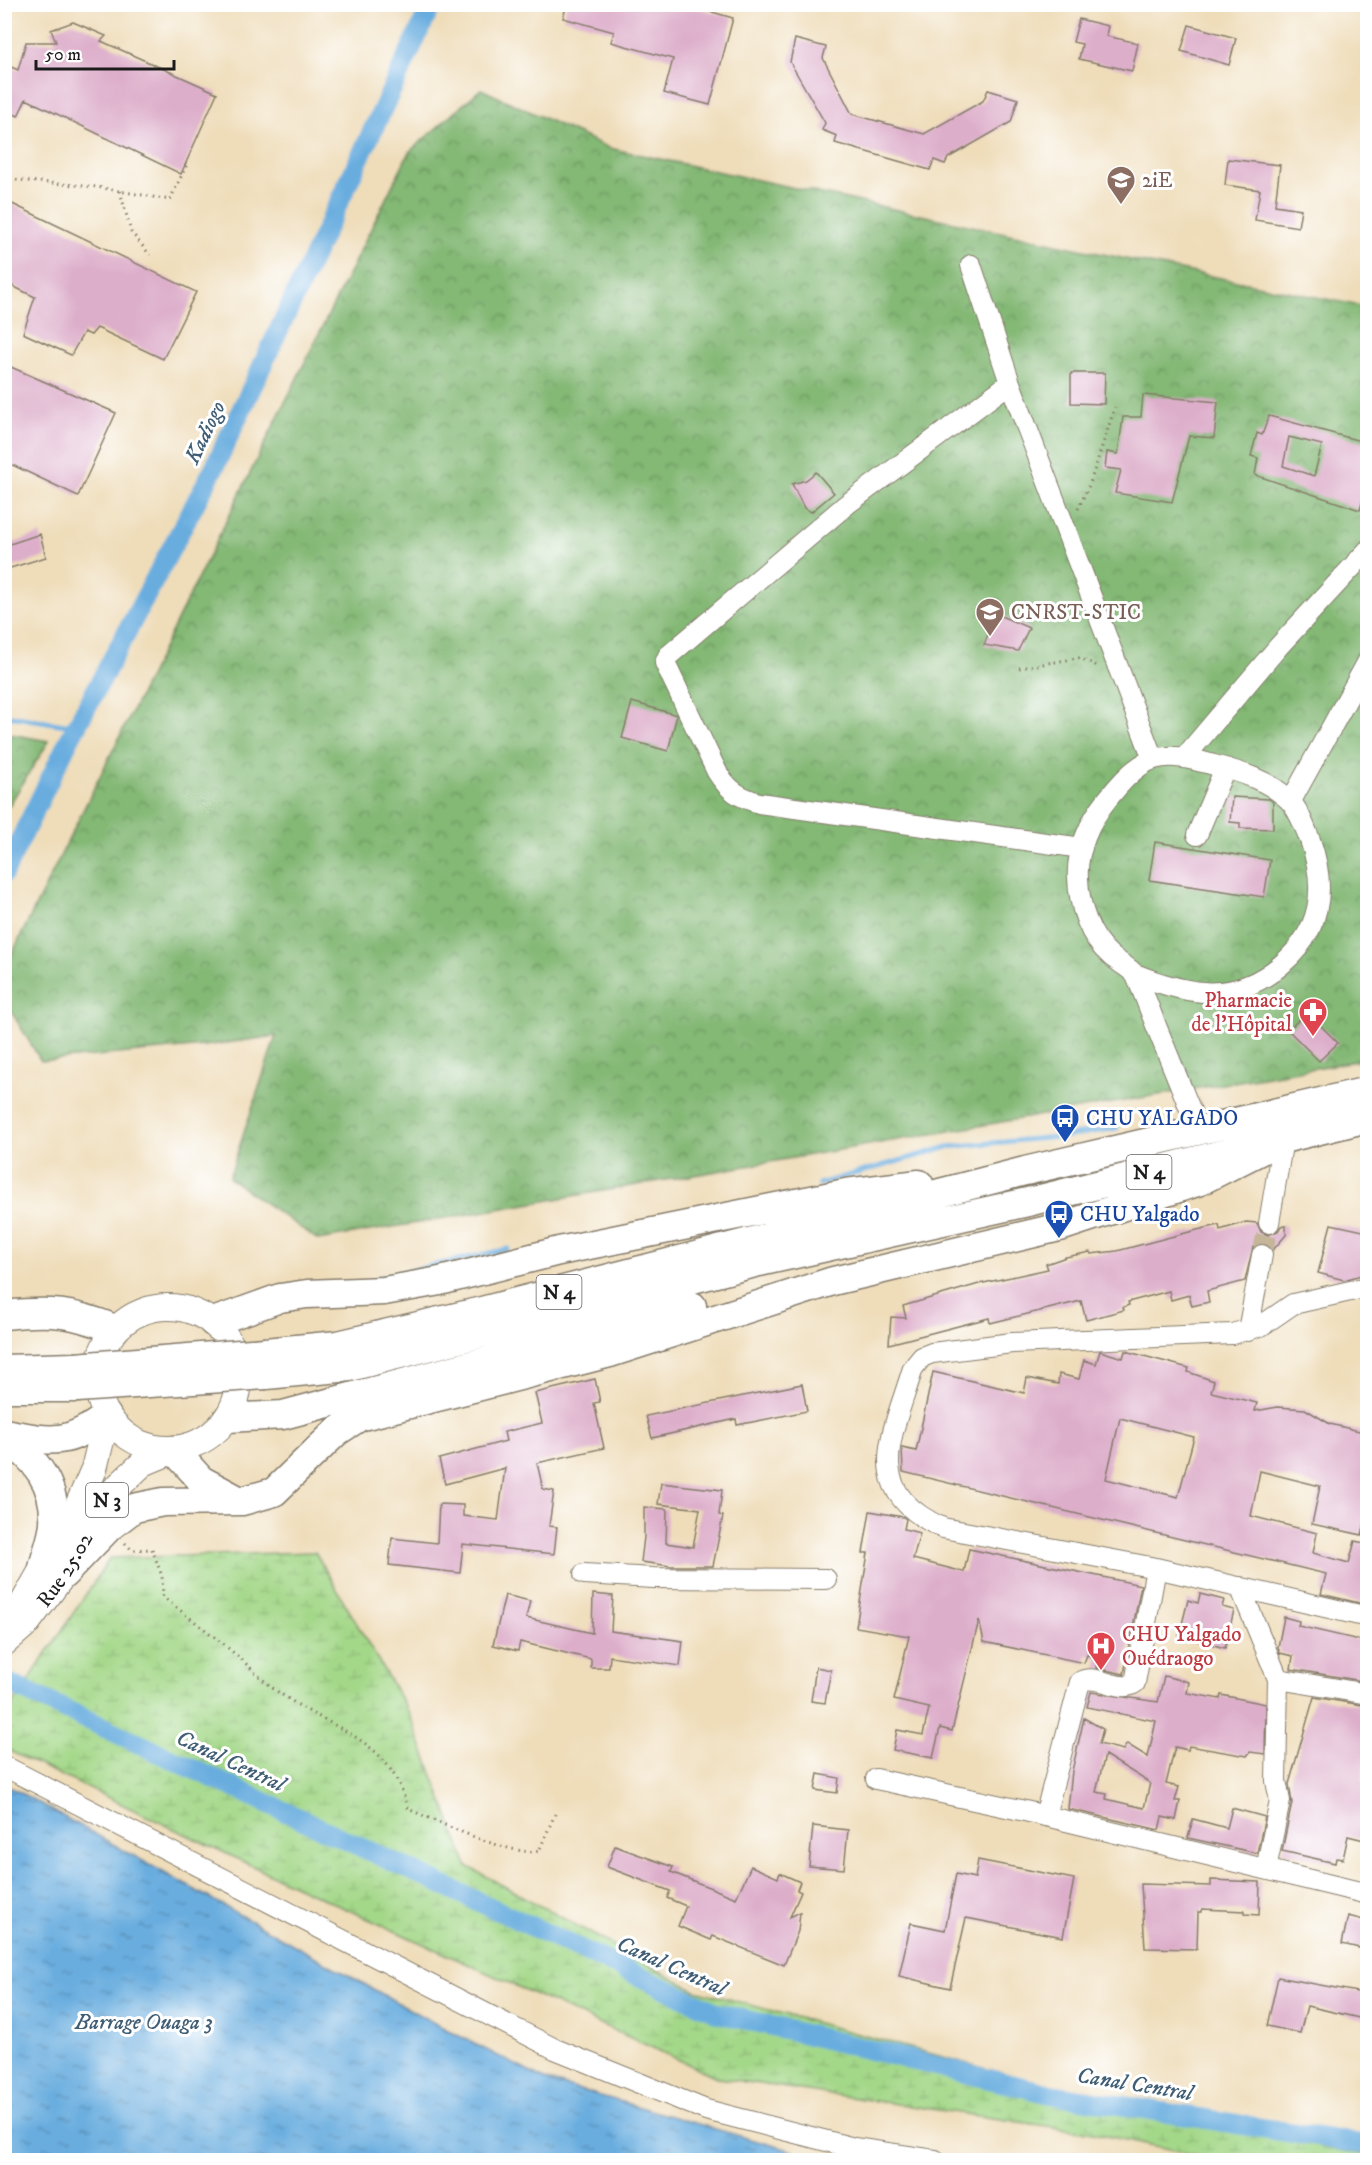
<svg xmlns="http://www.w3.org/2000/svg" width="1372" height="2165" font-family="'IM FELL DW Pica',serif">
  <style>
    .forest { fill: url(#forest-crowns); stroke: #506a48; stroke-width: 1.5 }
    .wetland { fill: url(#wetland-marsh); stroke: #607a52; stroke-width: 1.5 }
    .water { fill: url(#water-ripples); stroke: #42647e; stroke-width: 1.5 }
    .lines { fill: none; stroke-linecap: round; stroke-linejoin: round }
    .stream { stroke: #69addf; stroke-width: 5 }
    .canal { stroke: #69addf; stroke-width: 20 }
    .building { fill: #ddaeca; fill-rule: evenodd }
    .minor-tunnel { stroke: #c5b69a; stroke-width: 20; stroke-dasharray: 20 10; stroke-linecap: butt }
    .minor-casing { stroke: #867c6b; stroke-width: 22 }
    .major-casing { stroke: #867c6b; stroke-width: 28 }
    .highway-casing { stroke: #867c6b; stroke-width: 31 }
    .path { stroke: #867c6b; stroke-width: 3; stroke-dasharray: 1.5 4.5; stroke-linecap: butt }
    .minor { stroke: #fff; stroke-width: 20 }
    .major { stroke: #fff; stroke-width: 26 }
    .highway { stroke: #fff; stroke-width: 28 }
    .highway-bridge-casing { stroke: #867c6b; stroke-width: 31; stroke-linecap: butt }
    .highway-bridge { stroke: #fff; stroke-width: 28 }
    .labels { text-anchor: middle; stroke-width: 6; stroke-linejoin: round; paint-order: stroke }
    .shield { fill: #fff; stroke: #606060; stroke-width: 1.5 }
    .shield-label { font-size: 20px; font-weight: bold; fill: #1c1c1c }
    .education-label { font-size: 21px; fill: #785e54; stroke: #fff; text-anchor: start }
    .health-label { font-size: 21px; fill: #be3a42; stroke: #fff; text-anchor: end }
    .transit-label { font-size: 21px; fill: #164399; stroke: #fff; text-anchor: start }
    .street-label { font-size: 21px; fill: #1c1c1c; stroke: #fff }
    .water-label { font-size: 22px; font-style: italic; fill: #3f5d74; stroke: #fff }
  </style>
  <defs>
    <pattern id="forest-crowns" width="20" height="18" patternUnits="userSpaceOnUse" patternTransform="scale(1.5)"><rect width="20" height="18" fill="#83b875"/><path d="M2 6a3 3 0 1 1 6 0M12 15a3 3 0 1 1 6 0" fill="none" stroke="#6a955f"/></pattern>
    <pattern id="wetland-marsh" width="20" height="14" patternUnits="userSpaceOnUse" patternTransform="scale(1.5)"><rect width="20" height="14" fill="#a4d889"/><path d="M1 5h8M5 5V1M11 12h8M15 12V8" fill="none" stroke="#8db976"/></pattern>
    <pattern id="water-ripples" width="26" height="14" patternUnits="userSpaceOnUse" patternTransform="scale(1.5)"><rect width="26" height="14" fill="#69addf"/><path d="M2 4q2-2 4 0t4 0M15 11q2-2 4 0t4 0" fill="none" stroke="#568cb4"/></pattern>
  </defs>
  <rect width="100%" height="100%" fill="#fff"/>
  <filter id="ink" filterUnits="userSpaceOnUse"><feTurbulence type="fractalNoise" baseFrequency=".0167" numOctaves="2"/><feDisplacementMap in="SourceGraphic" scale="12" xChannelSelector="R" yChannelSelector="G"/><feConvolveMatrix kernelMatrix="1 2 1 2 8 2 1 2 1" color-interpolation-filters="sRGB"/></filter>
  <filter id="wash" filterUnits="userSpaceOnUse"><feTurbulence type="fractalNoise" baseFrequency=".008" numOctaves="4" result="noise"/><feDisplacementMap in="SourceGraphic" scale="24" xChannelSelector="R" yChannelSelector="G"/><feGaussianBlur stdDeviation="1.35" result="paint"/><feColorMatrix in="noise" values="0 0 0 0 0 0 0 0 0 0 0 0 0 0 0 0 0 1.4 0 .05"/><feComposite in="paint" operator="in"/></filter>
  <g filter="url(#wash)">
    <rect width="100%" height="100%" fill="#efddba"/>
    <!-- forest -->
    <path class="forest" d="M481,89L609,148L1140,262L1367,307V1059L318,1240L229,1178L276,1036L204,1046L41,1061L5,1001V968L409,152Z
      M5,733L49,741L5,812L4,733Z"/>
    <!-- wetland -->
    <path class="wetland" d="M315,1552L410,1715L467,1866L695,1990L1191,2124L1367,2155V2160H1222L1088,2132L719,2078L278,1878L5,1749V1716L110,1558Z"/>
    <!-- water -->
    <path class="water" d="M5,1784L436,2024L545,2080L824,2160H5Z"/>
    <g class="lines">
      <!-- stream -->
      <path class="stream" d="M4,715L77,727
        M819,1184L948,1147L1068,1136L1117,1128
        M379,1278L508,1249"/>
      <!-- canal -->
      <path class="canal" d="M4,873L67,744L213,470L432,4
        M4,1681L718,2013L1051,2094L1368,2145"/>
    </g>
    <g id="blocks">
      <!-- building -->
      <path class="building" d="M567,4H684L733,18L710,105L664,93L673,59L611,42L614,32L563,18Z
        M1079,19L1108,26L1106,36L1138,43L1132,71L1079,59L1082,44L1073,42Z
        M73,22L106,36L101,41L217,93L181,174L26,99L18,116L4,109V64L18,70L26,42H56L51,30Z
        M1189,25L1236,38L1229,65L1181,51Z
        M795,39L826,47L823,58L852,114L924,134L983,101L988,90L1018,99L1011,122L948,158L945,164L934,160L930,170L835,143L837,136L822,130L825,123L790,62Z
        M1228,159L1280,165L1275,205L1301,209L1298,227L1255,220L1260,190L1225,185Z
        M4,200L196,292L163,359L97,328L91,335L84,332L71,355L23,333L35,297L4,282Z
        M4,364L116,413L78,496L4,461Z
        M1071,373H1105L1104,404L1071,403Z
        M1143,395L1218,402L1214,438L1189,436L1172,502L1115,493L1121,470L1105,468L1107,452L1118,454L1123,417H1141Z
        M1269,416L1368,443V482L1360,510L1255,475L1258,458L1251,456L1257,433L1262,435ZM1289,437L1322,445L1314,476L1283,466Z
        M816,472L834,493L811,512L804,508L792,484L806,480Z
        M40,534L46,557L4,570V546Z
        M996,614L1029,628L1018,651L984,645Z
        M632,702L677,715L668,751L622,738Z
        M1232,797L1269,799L1273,802V829L1240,828V823L1230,822Z
        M1155,842L1270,860L1264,897L1149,880Z
        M1307,1012L1338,1043L1319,1061L1288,1030Z
        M1246,1222L1257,1223L1261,1232L1268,1235L1278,1231L1281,1226H1286V1235L1273,1250L1264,1243L1253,1247L1245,1281L1207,1291L1209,1302L1192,1306L1189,1295L1171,1300L1169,1291L1128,1302L1129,1305L1123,1307L1124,1310L1086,1320L1081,1301L990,1323L989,1318L889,1344L891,1317L906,1318L903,1306L979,1284L1048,1269L1046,1264L1066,1257L1090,1252L1091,1254L1117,1251L1197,1230L1219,1225L1220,1230Z
        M1331,1224L1368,1232V1273L1344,1280L1318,1273Z
        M1100,1351L1123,1358L1125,1351L1189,1368L1188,1372L1214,1381L1211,1392L1257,1403L1255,1411L1278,1407L1305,1409L1330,1424L1368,1433V1509L1362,1535L1312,1524L1320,1486L1260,1471L1251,1516L1317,1533L1313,1553L1349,1563L1355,1541L1368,1544V1605L1321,1594L1326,1574L903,1472L902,1448L916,1451L933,1372L1024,1393L1027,1378L1058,1384L1059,1374L1079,1379L1084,1360L1096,1364ZM1120,1418L1194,1437L1178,1497L1106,1479Z
        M595,1379L600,1402L594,1403L604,1448L537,1463L543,1489L554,1491L549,1526L557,1527L554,1554L463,1544L460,1573L389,1565L392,1538L437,1543L439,1504L463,1505V1516L498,1520L505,1468L445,1484L439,1459L506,1441L504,1432L542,1423L535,1393Z
        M802,1384L807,1411L737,1425L736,1419L652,1438L646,1416Z
        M661,1483L722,1490L719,1515L723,1516L713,1566H671L641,1562L644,1537V1507L667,1509L666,1543L693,1547L700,1509L658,1504Z
        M870,1511L903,1517L906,1519L904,1529L920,1533L913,1559L964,1572L969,1549L1141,1585L1124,1674L1096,1668L1098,1658L1087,1655L1084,1663L984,1642L979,1620L952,1731L940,1728L933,1758L893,1750L897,1730L923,1735L929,1708L894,1700L909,1636L856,1627L868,1553H863Z
        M593,1594L613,1596L611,1631L683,1641L680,1666L610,1656L609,1668H591V1659L520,1642L518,1651L493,1645L505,1595L530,1601L526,1618L592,1633Z
        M1200,1594L1224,1600L1222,1607L1234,1610L1225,1648L1179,1636L1188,1600L1198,1603Z
        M1284,1617L1299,1621L1298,1626L1368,1642V1682L1291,1669L1293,1656L1280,1653L1278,1647Z
        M816,1667L831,1670L825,1703L811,1701Z
        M1164,1676L1189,1682L1187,1693L1220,1699L1221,1695L1266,1704L1265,1754L1250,1752L1247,1756L1189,1746L1188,1750L1175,1747L1166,1784L1179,1787L1175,1801H1180L1176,1820L1162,1817L1159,1830L1068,1809L1072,1771L1084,1718L1103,1729L1099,1744L1123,1750L1127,1744L1148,1757L1156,1721L1087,1707L1091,1692L1158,1702ZM1105,1755L1150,1783L1144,1808L1106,1799L1107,1794L1096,1792Z
        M1314,1697L1368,1706V1755L1361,1781L1368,1782V1841L1348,1836L1343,1859L1336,1858L1335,1863L1282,1851L1292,1803L1289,1784Z
        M818,1774L839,1778L837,1793L815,1790Z
        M1232,1808L1265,1817L1257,1853L1188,1838L1193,1819L1227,1828Z
        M813,1826L848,1830L844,1869L809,1866Z
        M615,1846L673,1867L671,1872L736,1898L751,1866L778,1878L780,1873L800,1882L797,1890L801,1892L790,1917L800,1912L798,1931L784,1965L713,1936L711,1940L678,1926L686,1906L667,1898L670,1891L607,1867Z
        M978,1860L1074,1879L1063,1937L966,1918L950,1988L899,1976L911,1923L945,1930L956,1874L975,1878Z
        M1211,1880L1260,1882L1259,1915L1245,1914V1911L1202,1909V1912H1198L1197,1949L1145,1948L1141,1884L1211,1886Z
        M1348,1916L1368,1921V1950L1342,1944Z
        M1278,1977L1368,1994V2020L1307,2006L1300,2033L1267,2026Z"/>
    </g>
  </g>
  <g filter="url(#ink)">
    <use href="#blocks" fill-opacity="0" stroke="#867c6b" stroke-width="1.5"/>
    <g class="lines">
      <!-- minor-tunnel -->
      <path class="minor-tunnel" d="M1262,1255L1269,1223"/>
      <!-- minor casing -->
      <g class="minor-casing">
        <path id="minor" d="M971,265L1010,383L1153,759
          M1010,383L846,505L668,656L665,663L717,772C729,791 739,797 759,803L1082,848
          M1184,758L1279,646L1368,550
          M1291,801L1368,661
          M1197,835L1225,768
          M1135,974C1188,995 1234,1005 1281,965C1322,930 1327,888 1310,840C1305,827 1298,808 1288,799C1268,780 1240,772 1214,765C1195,760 1173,753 1154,759C1135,765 1118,786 1106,801C1090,821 1076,852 1078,878C1079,906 1089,937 1111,956C1119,963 1131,968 1136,976C1144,993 1150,1011 1157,1028C1171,1062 1185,1096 1199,1131
          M1269,1223L1283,1139
          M1368,1287L1293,1304L1261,1326L1232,1334L1012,1343L932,1353L922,1357L913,1368C893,1435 859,1490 943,1528L1156,1568L1368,1617
          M1248,1331L1262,1255
          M584,1574L653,1578L826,1579
          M1240,1587L1278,1679L1368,1694
          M4,1766L555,2049L706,2110L854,2148L935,2160
          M876,1779L1025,1811L1368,1894
          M1045,1816L1080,1682C1096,1672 1120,1694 1135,1683L1156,1568
          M1266,1869L1280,1801L1276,1781L1278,1679"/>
      </g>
      <!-- major casing -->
      <g class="major-casing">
        <g id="major">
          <circle cx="168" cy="1378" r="71"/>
          <path d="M17,1614L76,1510L94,1469L107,1416"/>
          <path id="s1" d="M4,1643L27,1623L64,1574L110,1494L143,1463L174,1450"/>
        </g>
      </g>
      <!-- highway casing -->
      <g class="highway-casing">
        <path id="highway" d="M4,1315C51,1310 72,1312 115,1329
          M213,1322L280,1298L307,1294L384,1291L440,1281L559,1251L846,1193L919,1184
          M265,1352L338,1345L478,1312L1025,1171L1368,1091
          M4,1369L75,1367
          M266,1375L350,1367L759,1262L1032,1201L1368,1118
          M4,1388H77
          M228,1418L283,1415L692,1306
          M4,1433C52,1442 67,1446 107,1416
          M4,1440C36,1455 56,1487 54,1523C53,1538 46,1554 43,1568
          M174,1450L201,1480L240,1501
          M64,1574L109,1527L134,1508L163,1502L242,1501L274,1492L336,1432L359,1417L610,1353L833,1281L1060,1227L1200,1181L1283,1139"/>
      </g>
      <!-- path -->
      <path class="path" d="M4,179L97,187L170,200L187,164
        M120,191L131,232L150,255
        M1078,509L1090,483L1115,407
        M1019,668L1079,658L1098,666
        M125,1543L132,1550L152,1549L162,1576L163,1597C187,1616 212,1634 235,1654C251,1667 266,1685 284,1696C338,1733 389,1737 408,1809C437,1821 511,1857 539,1851L555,1814"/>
      <!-- minor -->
      <use href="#minor" class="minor"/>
      <!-- major -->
      <use href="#major" class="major"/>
      <!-- highway -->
      <use href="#highway" class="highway"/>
      <!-- highway-bridge casing -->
      <g class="highway-bridge-casing">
        <path id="highway-bridge" d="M75,1367L265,1352
          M77,1388L266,1375"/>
      </g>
      <!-- highway-bridge -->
      <use href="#highway-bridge" class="highway-bridge"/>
    </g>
  </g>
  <!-- icons -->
  <defs>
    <g id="university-pin" transform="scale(1.5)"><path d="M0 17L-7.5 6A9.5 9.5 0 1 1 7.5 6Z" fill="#8d6e63" stroke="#fff"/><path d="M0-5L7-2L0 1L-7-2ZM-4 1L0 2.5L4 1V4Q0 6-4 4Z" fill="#fff"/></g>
    <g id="school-pin" transform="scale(1.5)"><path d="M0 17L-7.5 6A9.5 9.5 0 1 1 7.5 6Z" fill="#8d6e63" stroke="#fff"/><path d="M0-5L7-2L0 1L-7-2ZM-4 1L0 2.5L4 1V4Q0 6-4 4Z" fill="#fff"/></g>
    <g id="pharmacy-pin" transform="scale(1.5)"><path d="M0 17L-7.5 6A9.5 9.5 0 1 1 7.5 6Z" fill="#e0444e" stroke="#fff"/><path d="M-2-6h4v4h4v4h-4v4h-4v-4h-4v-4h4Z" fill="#fff"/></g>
    <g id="bus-pin" transform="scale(1.5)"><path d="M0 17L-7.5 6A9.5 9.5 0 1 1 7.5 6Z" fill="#1a4fb4" stroke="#fff"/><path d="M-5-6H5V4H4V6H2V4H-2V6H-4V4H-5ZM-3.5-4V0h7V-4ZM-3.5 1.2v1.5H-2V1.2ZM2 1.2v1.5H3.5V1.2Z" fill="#fff"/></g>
    <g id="hospital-pin" transform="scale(1.5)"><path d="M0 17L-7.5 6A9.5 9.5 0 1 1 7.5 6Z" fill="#e0444e" stroke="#fff"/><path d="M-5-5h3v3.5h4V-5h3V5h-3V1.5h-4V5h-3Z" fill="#fff"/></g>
  </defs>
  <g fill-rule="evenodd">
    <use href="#university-pin" x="1121" y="180"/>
    <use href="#school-pin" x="990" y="612"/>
    <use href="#pharmacy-pin" x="1313" y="1012"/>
    <use href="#bus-pin" x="1065" y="1118"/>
    <use href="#bus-pin" x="1059" y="1214"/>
    <use href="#hospital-pin" x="1101" y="1646"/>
  </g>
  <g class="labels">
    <!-- shield labels -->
    <g class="shield">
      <rect x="1126.5" y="1155" width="45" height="34" rx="4.5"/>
      <rect x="536.5" y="1275" width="45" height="34" rx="4.5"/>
      <rect x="86" y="1483" width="42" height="34" rx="4.5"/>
    </g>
    <g class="shield-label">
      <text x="1149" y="1179">N 4</text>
      <text x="559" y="1299">N 4</text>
      <text x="107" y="1507">N 3</text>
    </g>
    <!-- education labels -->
    <g class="education-label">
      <text x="1142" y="187">2iE</text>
      <text x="1011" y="619">CNRST-STIC</text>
    </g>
    <!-- health labels -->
    <g class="health-label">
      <text x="1292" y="1007">Pharmacie<tspan x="1292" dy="24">de l'Hôpital</tspan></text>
      <text x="1122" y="1641" text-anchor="start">CHU Yalgado<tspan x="1122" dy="24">Ouédraogo</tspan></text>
    </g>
    <!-- transit labels -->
    <g class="transit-label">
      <text x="1086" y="1125">CHU YALGADO</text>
      <text x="1080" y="1221">CHU Yalgado</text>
    </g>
    <!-- street labels -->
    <g class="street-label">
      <text dy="7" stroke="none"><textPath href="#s1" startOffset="96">Rue 25.02</textPath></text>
    </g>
    <!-- water labels -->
    <g class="water-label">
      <text transform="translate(204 432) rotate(-64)" y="8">Kadiogo</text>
      <text transform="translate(231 1760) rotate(25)" y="8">Canal Central</text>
      <text transform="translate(672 1965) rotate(24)" y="8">Canal Central</text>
      <text x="144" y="2029">Barrage Ouaga 3</text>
      <text transform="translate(1135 2083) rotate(9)" y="8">Canal Central</text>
    </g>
  </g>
  <!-- margin -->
  <rect width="1372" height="2165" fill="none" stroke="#fff" stroke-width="24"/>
  <!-- scale -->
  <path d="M36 60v9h138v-9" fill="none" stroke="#1c1c1c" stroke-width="3"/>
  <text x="45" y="60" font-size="18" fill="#1c1c1c" stroke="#ffffff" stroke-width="4.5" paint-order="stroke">50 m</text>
</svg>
